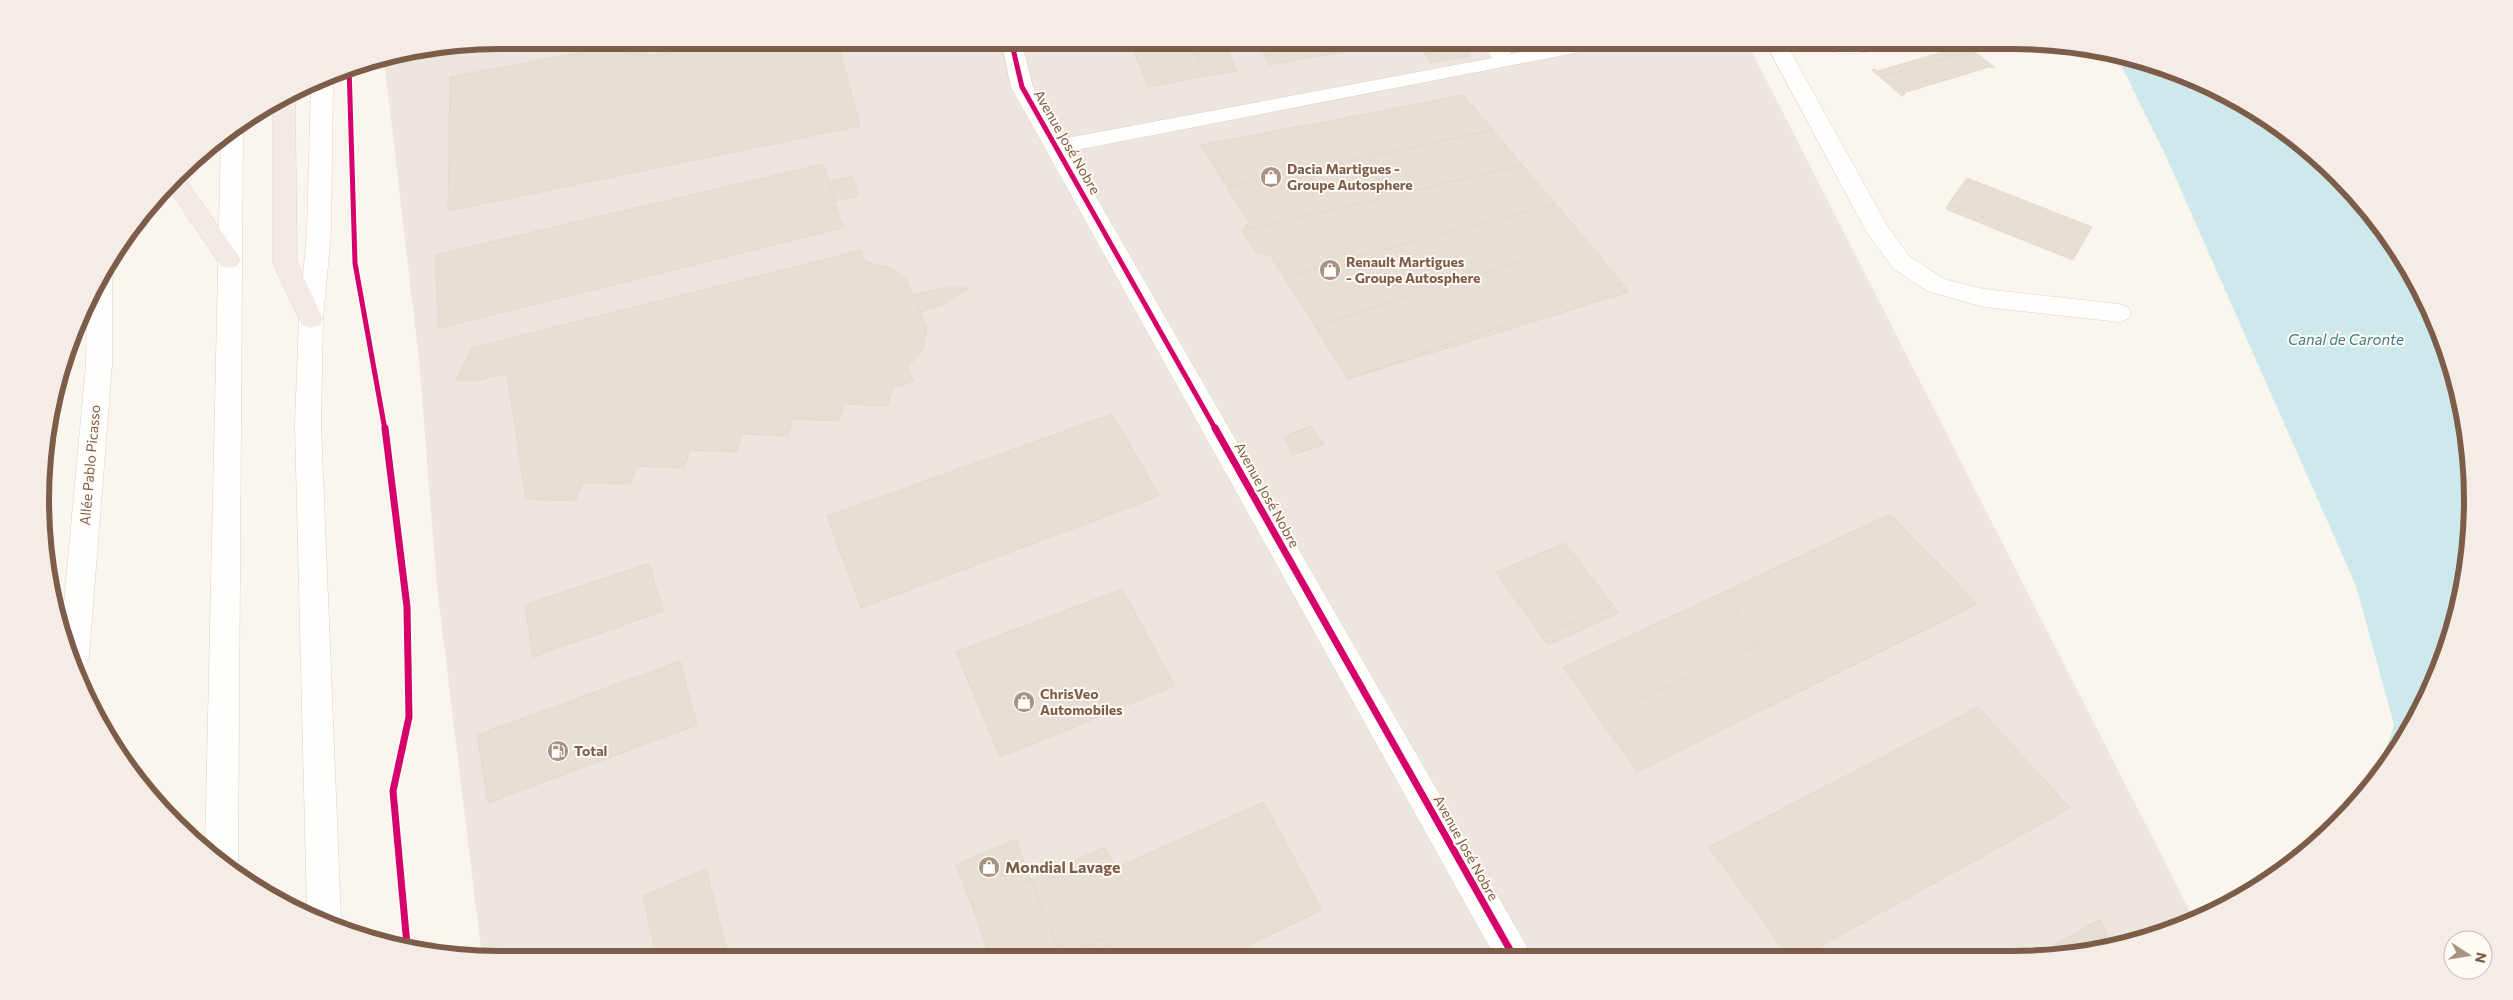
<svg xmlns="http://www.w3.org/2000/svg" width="2513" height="1000" font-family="Commissioner,sans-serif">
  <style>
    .industrial { fill: #ede6de }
    .water { fill: #cee9ec }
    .building { fill: #e7dfd5; stroke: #e4d9cf }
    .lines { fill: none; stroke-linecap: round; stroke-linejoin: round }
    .lane-casing { stroke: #d9d2ca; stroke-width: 1 }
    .street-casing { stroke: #d9d2ca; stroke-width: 1 }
    .secondary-casing { stroke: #dad2ca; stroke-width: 1 }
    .highway-casing { stroke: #dcd2ca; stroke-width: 1 }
    .lane { fill: #fefefc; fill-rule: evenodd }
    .street { fill: #fefefc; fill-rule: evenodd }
    .secondary { fill: #fefefc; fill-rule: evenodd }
    .highway { fill: #f3eae6; fill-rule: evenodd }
    .cycleway-far1-casing { stroke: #fffaf3; stroke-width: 8 }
    .cycleway-casing { stroke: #fffaf3; stroke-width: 10 }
    .cycleway-far1 { stroke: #d6006c; stroke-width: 5 }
    .cycleway { stroke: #d6006c; stroke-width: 7 }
    .labels { text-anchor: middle; stroke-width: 4; stroke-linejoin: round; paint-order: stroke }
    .street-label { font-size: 14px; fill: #7d5d49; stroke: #fffaf3 }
    .poi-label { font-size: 14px; font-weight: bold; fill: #7d5d49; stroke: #fffaf3; text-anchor: start }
    .water-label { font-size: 15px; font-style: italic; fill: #3d7c8b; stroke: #fffaf3 }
    .near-poi-label { font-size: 16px; font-weight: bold; fill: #7d5d49; stroke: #fffaf3; text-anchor: start }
    .rim { fill: none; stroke: #7d5d49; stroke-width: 6 }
  </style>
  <rect width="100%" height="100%" fill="#faf6ee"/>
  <!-- industrial -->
  <path class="industrial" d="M500,40H1746L2195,921L2189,925L2073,956L500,960L482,957L437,587L419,360L384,59Z"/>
  <!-- water -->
  <path class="water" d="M2117,57L2161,64L2243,101L2316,154L2378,220L2425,296L2457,381L2472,470L2469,560L2449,648L2396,755L2377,777L2394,725L2356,586L2165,154Z"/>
  <!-- building -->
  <path class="building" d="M645,40L647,56L610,47Z
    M732,40H837L860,126L448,211L450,77L610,47L647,56Z
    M1202,40H1223L1237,71L1206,76L1192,42Z
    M1257,40H1350L1355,50L1269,65Z
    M1417,40H1435L1437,44L1460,40L1470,56L1431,62Z
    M1192,42L1206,76L1148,87L1134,51Z
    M1965,44L1995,68L1989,67L1903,93L1905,94L1902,96L1872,70L1875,69L1884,76L1969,51L1961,45Z
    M1963,46L1969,51L1884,76L1878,71Z
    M1463,95L1493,130L1371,156L1345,118Z
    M1345,118L1371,156L1227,187L1200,145Z
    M1493,130L1522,165L1400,194L1371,156Z
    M1371,156L1400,194L1241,231L1249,222L1227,187Z
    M823,164L843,228L439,328L435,255Z
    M1522,165L1556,204L1434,236L1400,194Z
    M852,176L858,196L835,201L828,182Z
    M1967,178L2092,227L2073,260L1995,229L1998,223L1949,203Z
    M1400,194L1434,236L1284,277L1270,255L1256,252L1241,231Z
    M1949,203L1998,223L1995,229L1946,209Z
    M1556,204L1587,241L1469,278L1434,236Z
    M1434,236L1469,278L1315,326L1284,277Z
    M1587,241L1623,284L1509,323L1469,278Z
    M861,250L865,262L889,267L906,279L927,329L923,349L908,367L913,381L893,388L887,406L844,404L838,421L793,419L788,436L742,434L736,452L690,450L684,468L637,466L630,484L583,483L575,501L526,499L507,373L480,380H456L472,348Z
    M1469,278L1509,323L1348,379L1315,326Z
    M1623,284L1628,292L1568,311L1563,304Z
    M942,288H970L946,303L920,312L913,295Z
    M1563,304L1568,311L1348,379L1523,318Z
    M1112,414L1159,495L1142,503L861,608L827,516Z
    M1311,426L1324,444L1293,455L1283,437Z
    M1890,514L1937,562L1757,645L1726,591Z
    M1565,543L1613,605L1541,636L1496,572Z
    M1937,562L1977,604L1787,698L1757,645Z
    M649,563L663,611L533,657L525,605Z
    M1122,589L1175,686L1000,757L956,652Z
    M1726,591L1757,645L1599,718L1563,667Z
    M1613,605L1619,613L1548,645L1541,636Z
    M1757,645L1787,698L1637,772L1599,718Z
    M680,661L697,725L488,803L477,735Z
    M1978,707L2070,808L1801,957H1789L1709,847Z
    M1264,802L1322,910L1222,958H1157L1155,955L1149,958H1111L1102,939L1061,957L1031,880L1105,847L1116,868Z
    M1016,839L1031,880L972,906L956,865Z
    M706,869L728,955L718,959L657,960L643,896Z
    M1031,880L1062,959H991L972,906Z
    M2100,919L2112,946L2073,956H2036Z
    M1102,939L1111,958L1062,959L1061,957Z"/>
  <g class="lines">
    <!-- lane casing -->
    <g class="lane-casing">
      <path id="lane" d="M1482,40H1502L1511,54L1580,40H1621L1618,44L1611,46L1056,154L1048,152L1045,147L1048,142L1056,140L1492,58Z
        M1764,40H1784L1888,227L1909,256L1944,279L1984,289L2119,304L2128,307L2131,313L2128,319L2119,322L1984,307L1927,291L1893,268L1866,231Z
        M1814,40H1904L1901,44C1879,50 1830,64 1814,40Z
        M105,266L108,267L112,273V364L89,656L85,665L78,667L62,625L86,364L87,301Z"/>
    </g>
    <!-- street casing -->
    <g class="street-casing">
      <path id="street" d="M1001,40H1021L1033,87L1526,945L1531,957H1495L1011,87Z"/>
    </g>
    <!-- secondary casing -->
    <g class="secondary-casing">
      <path id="secondary" d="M330,74L333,78L331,232L323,319L321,424L341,920L338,928L307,911L295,424L299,319L307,232L311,83Z
        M239,124L243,129L238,866L235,873L220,865L205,851L221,137Z"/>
    </g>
    <!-- highway casing -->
    <g class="highway-casing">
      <path id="highway" d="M292,92L295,95L297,263L323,319L320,325L311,328L302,325L273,263V100Z
        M180,175L183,176L237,254L241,260L237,266L229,268L221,266L169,189Z"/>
    </g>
    <!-- lane -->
    <use href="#lane" class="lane"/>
    <!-- street -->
    <use href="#street" class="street"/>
    <!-- secondary -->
    <use href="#secondary" class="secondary"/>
    <!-- highway -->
    <use href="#highway" class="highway"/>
    <!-- cycleway-far1 casing -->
    <g class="cycleway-far1-casing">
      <path id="cycleway-far1" d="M1011,40L1022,87L1216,430
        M349,66L355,263L385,430"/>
    </g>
    <!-- cycleway casing -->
    <g class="cycleway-casing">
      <path id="cycleway" d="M385,428L407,607L409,717L393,791L407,945
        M1215,428L1514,957"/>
    </g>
    <!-- cycleway-far1 -->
    <use href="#cycleway-far1" class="cycleway-far1"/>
    <!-- cycleway -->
    <use href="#cycleway" class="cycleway"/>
  </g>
  <!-- icons -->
  <defs>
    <g id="shop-disc" transform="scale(1.125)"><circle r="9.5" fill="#a99383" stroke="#fffaf3"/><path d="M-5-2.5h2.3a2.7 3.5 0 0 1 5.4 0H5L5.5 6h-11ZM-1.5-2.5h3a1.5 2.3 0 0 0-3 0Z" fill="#fff"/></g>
    <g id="fuel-disc" transform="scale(1.125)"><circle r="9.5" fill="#a99383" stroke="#fffaf3"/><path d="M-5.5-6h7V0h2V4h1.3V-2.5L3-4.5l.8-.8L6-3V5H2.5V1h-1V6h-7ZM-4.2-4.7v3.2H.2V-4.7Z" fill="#fff"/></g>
  </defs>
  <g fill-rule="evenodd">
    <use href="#shop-disc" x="1271" y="177"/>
    <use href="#shop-disc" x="1330" y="270"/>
    <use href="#shop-disc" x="1024" y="702"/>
    <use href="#fuel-disc" x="558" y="751"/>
    <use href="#shop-disc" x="989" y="867"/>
  </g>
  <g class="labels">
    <!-- street labels -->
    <g class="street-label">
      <text transform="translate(1067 142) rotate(60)" y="5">Avenue José Nobre</text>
      <text transform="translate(90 465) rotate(-85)" y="5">Allée Pablo Picasso</text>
      <text transform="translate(1267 495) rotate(61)" y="5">Avenue José Nobre</text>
      <text transform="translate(1466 848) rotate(61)" y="5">Avenue José Nobre</text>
    </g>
    <!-- poi labels -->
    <g class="poi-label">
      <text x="1287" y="174">Dacia Martigues -<tspan x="1287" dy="16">Groupe Autosphere</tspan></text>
      <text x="1346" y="267">Renault Martigues<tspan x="1346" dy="16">- Groupe Autosphere</tspan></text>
      <text x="1040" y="699">ChrisVeo<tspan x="1040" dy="16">Automobiles</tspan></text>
      <text x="574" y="756">Total</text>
    </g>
    <!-- water labels -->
    <g class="water-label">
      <text x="2346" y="345">Canal de Caronte</text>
    </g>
    <!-- near-poi labels -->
    <g class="near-poi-label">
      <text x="1005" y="873">Mondial Lavage</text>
    </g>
  </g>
  <!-- crop -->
  <path d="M0 0H2513V1000H0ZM500 49H2013A451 451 0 0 1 2464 500V500A451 451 0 0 1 2013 951H500A451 451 0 0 1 49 500V500A451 451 0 0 1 500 49Z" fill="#f5ede5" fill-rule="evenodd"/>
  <path class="rim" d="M500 49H2013A451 451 0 0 1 2464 500V500A451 451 0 0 1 2013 951H500A451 451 0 0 1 49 500V500A451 451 0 0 1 500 49Z"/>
  <!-- north arrow -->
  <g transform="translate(2468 955) rotate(102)"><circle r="24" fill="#fffaf3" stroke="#cbbbaf"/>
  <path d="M0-4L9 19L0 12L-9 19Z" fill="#a99383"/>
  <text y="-8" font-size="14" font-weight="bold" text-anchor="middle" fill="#7d5d49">N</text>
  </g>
</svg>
